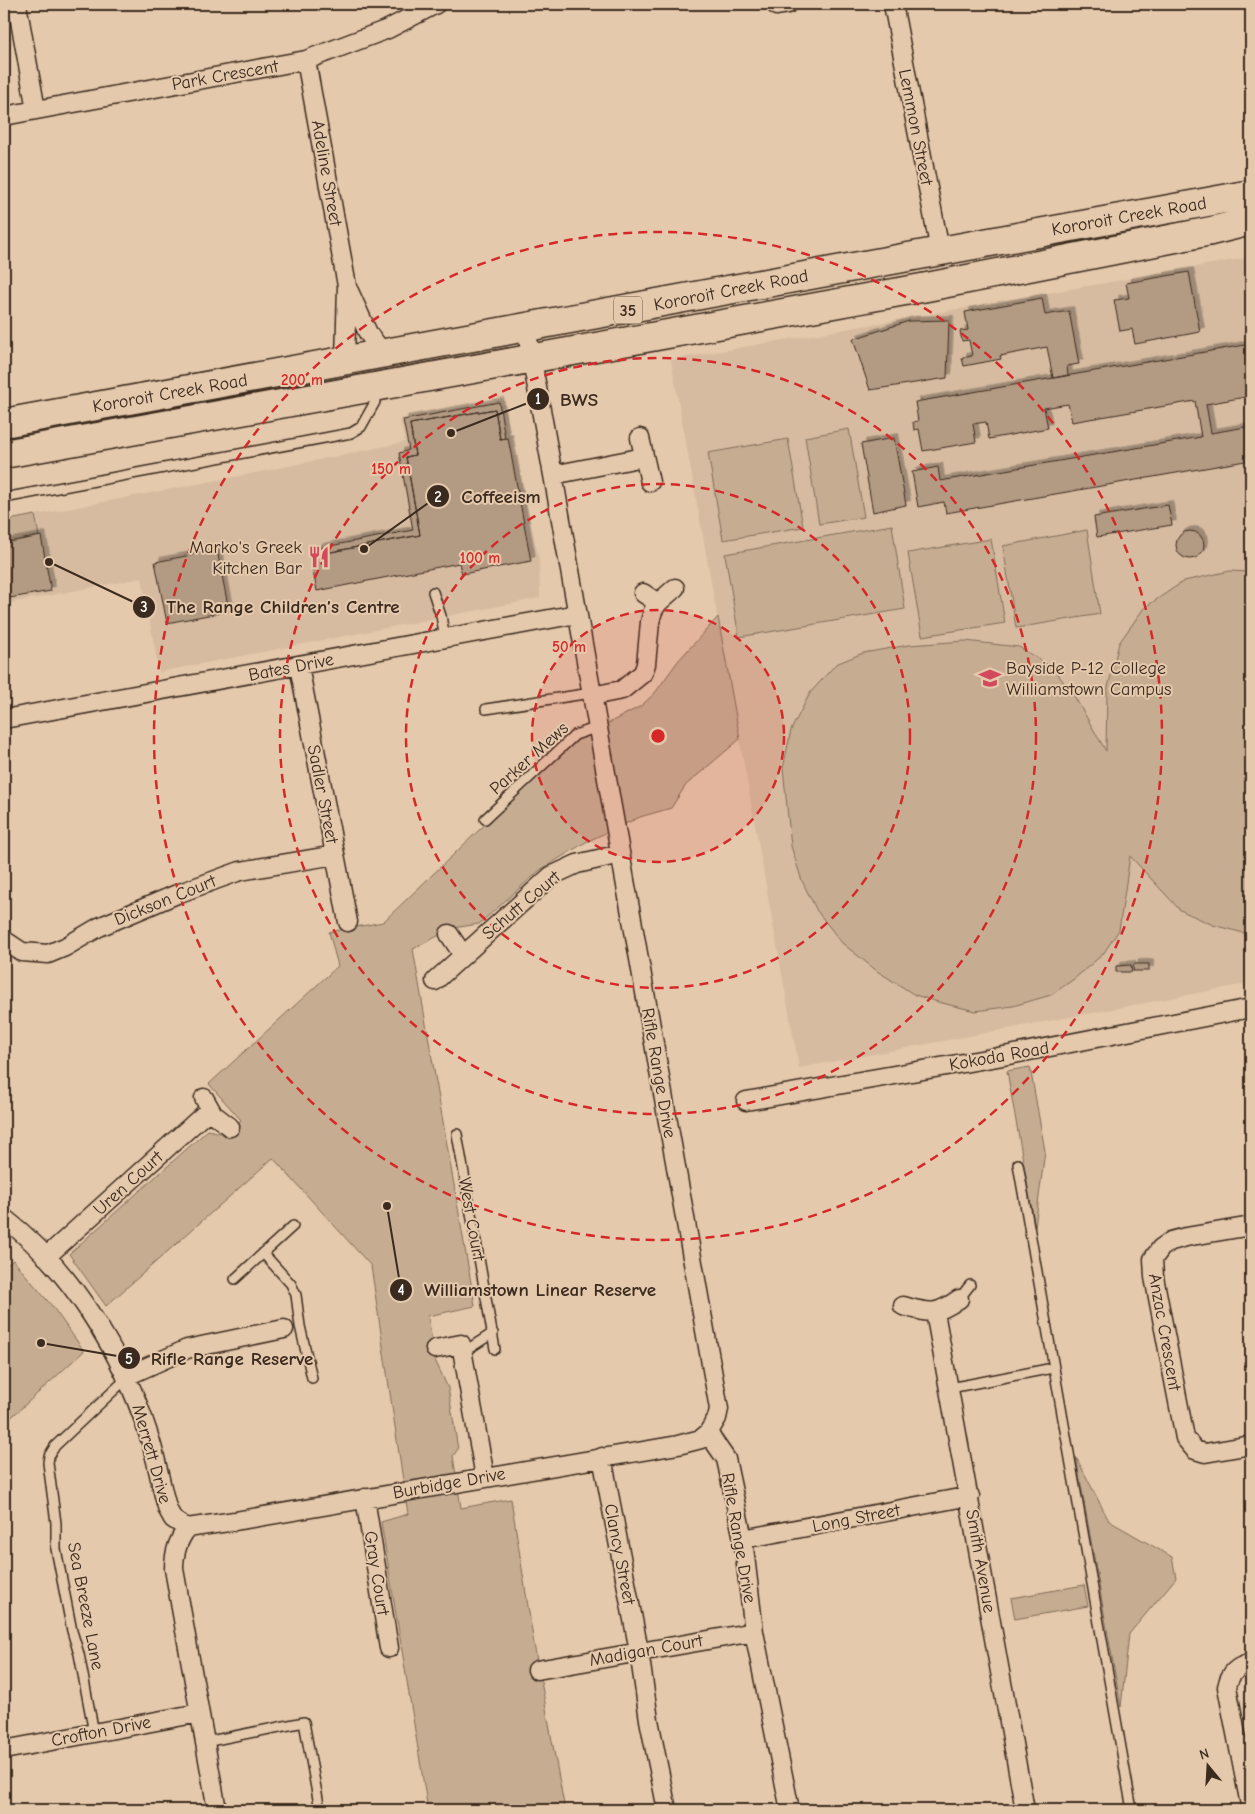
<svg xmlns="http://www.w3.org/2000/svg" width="1255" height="1814" font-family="'Comic Neue',sans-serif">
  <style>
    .built { fill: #d6bba0 }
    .green { fill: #c6ad92; stroke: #806c58 }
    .building { fill: #b39a83; stroke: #3b2a1e; filter: url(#shadow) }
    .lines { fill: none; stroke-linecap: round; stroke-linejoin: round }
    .lane-casing { stroke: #3b2a1e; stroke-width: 12 }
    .street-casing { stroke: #3b2a1e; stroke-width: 21 }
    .primary-casing { stroke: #3b2a1e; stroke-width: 31 }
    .lane { stroke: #e5c9ac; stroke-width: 9 }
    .street { stroke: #e5c9ac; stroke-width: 18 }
    .primary { stroke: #e5c9ac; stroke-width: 28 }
    .ring { fill: none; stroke: #d62828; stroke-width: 2.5; stroke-dasharray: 9 6 }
    .labels { text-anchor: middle; stroke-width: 4; stroke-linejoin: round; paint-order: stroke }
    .shield { fill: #e5c9ac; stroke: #6e5a49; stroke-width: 1 }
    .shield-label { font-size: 16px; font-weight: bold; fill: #3b2a1e }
    .street-label { font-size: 18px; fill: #3b2a1e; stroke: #e5c9ac }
    .poi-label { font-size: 18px; fill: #3b2a1e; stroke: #e5c9ac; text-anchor: end }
    .centre { fill: #d62828; stroke: #e5c9ac; stroke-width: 2.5 }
    .ring-label { font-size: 15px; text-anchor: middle; font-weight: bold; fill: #d62828; stroke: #e5c9ac; stroke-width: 4; stroke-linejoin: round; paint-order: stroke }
    .leader { fill: none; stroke: #3b2a1e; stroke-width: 2 }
    .callout-dot { fill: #3b2a1e; stroke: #e5c9ac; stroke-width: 2 }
    .mark-label { font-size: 15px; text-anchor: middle; font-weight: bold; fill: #fff }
    .callout-label { font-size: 19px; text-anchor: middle; font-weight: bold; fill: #3b2a1e; stroke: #e5c9ac; stroke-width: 4; stroke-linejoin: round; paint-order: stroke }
  </style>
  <defs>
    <filter id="shadow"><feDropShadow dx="4.5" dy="-4.5" stdDeviation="0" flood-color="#0004"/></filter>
  </defs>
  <rect width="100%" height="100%" fill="#e5c9ac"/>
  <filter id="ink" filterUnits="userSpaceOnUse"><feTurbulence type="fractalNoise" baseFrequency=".02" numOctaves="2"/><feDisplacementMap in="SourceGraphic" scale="10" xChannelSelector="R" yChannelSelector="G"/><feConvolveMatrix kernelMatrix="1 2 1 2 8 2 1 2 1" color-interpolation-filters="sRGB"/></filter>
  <g filter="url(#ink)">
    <!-- built -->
    <path class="built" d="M1251,257V983L799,1068L671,360Z
      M503,400L539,559L540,598L159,672L142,578L4,604V521L255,473L405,442L400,419Z"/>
    <!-- green -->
    <path class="green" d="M849,429L864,517L819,524L805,437Z
      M788,439L803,527L723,540L708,453Z
      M35,515L39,536L4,543V521Z
      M892,525L905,609L739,637L725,554Z
      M1087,530L1100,614L1016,628L1003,546Z
      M991,539L1005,623L922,636L908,553Z
      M1230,571L1251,572V935L1213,925L1180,910L1130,856L1119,930L1103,954L1074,979L1051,995L1013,1006L975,1011L938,1002L915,995L877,971L842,943L817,911L802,881L791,846L783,768L791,730L810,693L836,664L863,653L909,645L965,641L1019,647L1053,668L1073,694L1106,751L1107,691L1119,643L1144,608L1184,581Z
      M718,617L740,739L686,785L671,808L640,817L586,842L540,870L479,924L453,928L413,949L475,1306L428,1316L435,1360L448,1388L458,1449L453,1456L461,1508L511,1499L534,1644L565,1810H428L381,1522L408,1514L371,1266L273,1158L106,1306L69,1254L208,1130L225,1134L241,1120L209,1084L338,966L329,932L383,922L569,744L641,706L655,693L678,661Z
      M1030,1067L1045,1151L1035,1227L1007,1071Z
      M13,1260L52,1306L84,1351L4,1424V1267Z
      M1076,1457L1109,1521L1172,1557L1176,1578L1129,1634L1121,1707Z
      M1084,1585L1088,1606L1015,1619L1011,1598Z"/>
    <!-- building -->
    <path class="building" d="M1189,272L1200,332L1135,344L1132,329L1120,331L1114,300L1129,298L1126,283Z
      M1042,298L1045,315L1069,311L1079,364L1067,366L1068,375L1053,378L1047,347L1000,356L1001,359L964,366L962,358L972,356L969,340L962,341L960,331L968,330L965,312Z
      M949,320L947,378L870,390L853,339L909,321Z
      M1251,344V396L1206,404L1211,433L1251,426V460L946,513L944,502L918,507L912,472L938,467L940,481L1201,437L1195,401L1072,422L1068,404L1044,408L1048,428L989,439L986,422L973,424L976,442L923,451L919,429L914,430L913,422L918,421L915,402Z
      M499,402L505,438L500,439L495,409L410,424L415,455L406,457L420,535L310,556L309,550L413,530L399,453L409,450L403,420Z
      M495,409L500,439L508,438L531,561L462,574L459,563L317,591L310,556L420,535L406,457L415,455L410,424Z
      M894,438L906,505L873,512L861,444Z
      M1168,505L1172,525L1097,537L1094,517Z
      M1176 545a14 14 0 1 1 28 0a14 14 0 1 1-28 0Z
      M41,536L51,591L4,599V543Z
      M217,550L229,611L167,623L155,562Z
      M1134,964H1149V971H1133Z
      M1131,965L1132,972H1116V966Z"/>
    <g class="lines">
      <!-- lane casing -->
      <g class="lane-casing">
        <path id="lane" d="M4,498L351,433L361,427L375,402L374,390
          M433,592L441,616L445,638
          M486,709L591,693
          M485,819L575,735L598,727
          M457,1134L495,1349
          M1018,1164L1132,1810
          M263,1253L291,1284L296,1295L300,1326L312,1378
          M235,1279L293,1226
          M959,1299L970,1285
          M462,1353L493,1333
          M950,1388L1053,1368
          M94,1733L79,1654L72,1631L56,1549V1523L48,1463L49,1456L55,1446L127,1378
          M205,1742L304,1722L320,1810"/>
      </g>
      <!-- street casing -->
      <g class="street-casing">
        <path id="street" d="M17,4L36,110
          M893,4L940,251
          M777,6L788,4
          M306,60L347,286L345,360
          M4,116L306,60L388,29L436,4
          M349,291L368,333L383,353
          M526,328L553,475L719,1409L717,1418L708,1433L726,1459L743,1539L754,1632L790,1810
          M640,438L650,482
          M553,475L644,457
          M643,593L658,603
          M299,666L348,922
          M592,696L622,690L643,673L646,664L650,622L653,611L658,603L675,588
          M4,719L577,614
          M449,934L463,955
          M4,940L22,952L48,954L65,947L99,927L177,894L240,871L335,855
          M435,981L551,876L577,864L620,854
          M204,1098L213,1114L230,1127
          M746,1101L1009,1055L1251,1008
          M4,1218C70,1268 123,1354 148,1433C157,1458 160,1485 168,1510L173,1519L187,1528C178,1541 174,1552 174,1569L217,1810
          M1251,1226L1186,1237L1171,1241L1161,1248L1153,1259L1154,1277L1185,1438L1195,1450L1205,1453L1251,1445
          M46,1257L209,1110
          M903,1306C930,1313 935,1316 959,1299
          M935,1312L1025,1810
          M435,1349L461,1344L485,1477
          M127,1376L187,1349L284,1329
          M602,1457L639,1651L649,1720L667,1810
          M365,1498L389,1648
          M187,1528L235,1521L678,1445L701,1439L708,1433
          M743,1539L970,1496
          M537,1670L754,1632
          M4,1750L199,1713
          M1251,1810L1227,1687C1230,1672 1237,1667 1251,1663"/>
      </g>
      <!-- primary casing -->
      <g class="primary-casing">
        <path id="primary" d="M4,423L1251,194
          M4,454L927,287L1211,231L1251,221"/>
      </g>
      <!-- lane -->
      <use href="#lane" class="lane"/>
      <!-- street -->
      <use href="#street" class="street"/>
      <!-- primary -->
      <use href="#primary" class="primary"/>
    </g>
  </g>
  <!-- distance rings -->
  <circle cx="658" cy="736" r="126" fill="#d62828" fill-opacity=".12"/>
  <g class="ring">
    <circle cx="658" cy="736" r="126"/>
    <circle cx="658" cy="736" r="252"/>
    <circle cx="658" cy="736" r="378"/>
    <circle cx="658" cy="736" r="504"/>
  </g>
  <!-- icons -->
  <defs>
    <g id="restaurant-bare" transform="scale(1.725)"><path d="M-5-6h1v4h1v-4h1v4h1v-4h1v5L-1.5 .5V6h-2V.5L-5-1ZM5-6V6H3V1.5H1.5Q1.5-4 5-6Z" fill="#d1495b" stroke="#e5c9ac" stroke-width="2.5" paint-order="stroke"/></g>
    <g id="school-bare" transform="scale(1.725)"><path d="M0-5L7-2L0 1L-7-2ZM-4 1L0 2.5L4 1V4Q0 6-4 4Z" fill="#d1495b" stroke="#e5c9ac" stroke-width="2.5" paint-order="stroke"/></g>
  </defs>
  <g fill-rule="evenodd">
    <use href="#restaurant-bare" x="319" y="557"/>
    <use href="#school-bare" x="990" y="678"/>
  </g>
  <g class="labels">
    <!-- shield labels -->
    <rect class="shield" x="614" y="296.5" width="28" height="27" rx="4"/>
    <g class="shield-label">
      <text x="628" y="316">35</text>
    </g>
    <!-- street labels -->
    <g class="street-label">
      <text transform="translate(225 75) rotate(-10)" y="6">Park Crescent</text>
      <text transform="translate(916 127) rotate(79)" y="6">Lemmon Street</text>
      <text transform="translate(327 173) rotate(80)" y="6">Adeline Street</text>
      <text transform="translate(1129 216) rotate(-10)" y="6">Kororoit Creek Road</text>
      <text transform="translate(731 290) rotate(-11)" y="6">Kororoit Creek Road</text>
      <text transform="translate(170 393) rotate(-10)" y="6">Kororoit Creek Road</text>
      <text transform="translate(291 667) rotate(-11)" y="6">Bates Drive</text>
      <text transform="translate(529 758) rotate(-42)" y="6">Parker Mews</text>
      <text transform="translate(323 794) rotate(79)" y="6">Sadler Street</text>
      <text transform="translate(165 900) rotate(-22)" y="6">Dickson Court</text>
      <text transform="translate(521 905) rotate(-40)" y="6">Schutt Court</text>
      <text transform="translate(999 1056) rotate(-10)" y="6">Kokoda Road</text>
      <text transform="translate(659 1073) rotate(80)" y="6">Rifle Range Drive</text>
      <text transform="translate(128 1183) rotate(-42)" y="6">Uren Court</text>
      <text transform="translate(472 1219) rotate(80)" y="6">West Court</text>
      <text transform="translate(1165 1332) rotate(80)" y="6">Anzac Crescent</text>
      <text transform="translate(152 1454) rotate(74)" y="6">Merrett Drive</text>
      <text transform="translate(449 1483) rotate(-10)" y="6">Burbidge Drive</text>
      <text transform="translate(856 1518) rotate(-11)" y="6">Long Street</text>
      <text transform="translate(739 1538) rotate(80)" y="6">Rifle Range Drive</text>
      <text transform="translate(620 1554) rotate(79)" y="6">Clancy Street</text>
      <text transform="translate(981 1561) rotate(80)" y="6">Smith Avenue</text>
      <text transform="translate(377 1573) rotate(81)" y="6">Gray Court</text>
      <text transform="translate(86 1606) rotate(79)" y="6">Sea Breeze Lane</text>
      <text transform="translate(646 1650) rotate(-10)" y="6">Madigan Court</text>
      <text transform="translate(101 1731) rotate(-11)" y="6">Crofton Drive</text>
    </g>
    <!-- poi labels -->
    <g class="poi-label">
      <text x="302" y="553">Marko's Greek<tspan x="302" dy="21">Kitchen Bar</tspan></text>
      <text x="1006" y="674" text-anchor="start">Bayside P-12 College<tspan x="1006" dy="21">Williamstown Campus</tspan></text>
    </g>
  </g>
  <circle cx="658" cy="736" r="8" class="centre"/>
  <g class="ring-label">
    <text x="302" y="385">200 m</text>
    <text x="391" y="474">150 m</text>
    <text x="480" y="563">100 m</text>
    <text x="569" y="652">50 m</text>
  </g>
  <!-- callouts -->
  <path class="leader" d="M451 433L538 399M364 549L438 496M49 562L144 607M387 1206L401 1290M41 1343L129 1358"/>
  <g class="callout-dot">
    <circle cx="451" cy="433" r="5"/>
    <circle cx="364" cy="549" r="5"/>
    <circle cx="49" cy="562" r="5"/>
    <circle cx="387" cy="1206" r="5"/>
    <circle cx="41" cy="1343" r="5"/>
    <circle cx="538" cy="399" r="12"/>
    <circle cx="438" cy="496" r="12"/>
    <circle cx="144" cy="607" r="12"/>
    <circle cx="401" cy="1290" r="12"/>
    <circle cx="129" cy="1358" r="12"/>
  </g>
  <g class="mark-label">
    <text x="538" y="404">1</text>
    <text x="438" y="502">2</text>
    <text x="144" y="612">3</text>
    <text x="401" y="1295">4</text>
    <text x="129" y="1364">5</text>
  </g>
  <g class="callout-label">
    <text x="579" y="406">BWS</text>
    <text x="501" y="503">Coffeeism</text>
    <text x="283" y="613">The Range Children’s Centre</text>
    <text x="540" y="1296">Williamstown Linear Reserve</text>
    <text x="232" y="1365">Rifle Range Reserve</text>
  </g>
  <!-- margin -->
  <rect width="1255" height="1814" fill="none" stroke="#e5c9ac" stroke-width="20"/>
  <rect x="10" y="10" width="1235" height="1794" fill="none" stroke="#3b2a1e" stroke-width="2" filter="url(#ink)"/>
  <!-- north arrow -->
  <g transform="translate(1208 1766) rotate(342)" stroke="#e5c9ac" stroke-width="4" paint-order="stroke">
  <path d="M0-4L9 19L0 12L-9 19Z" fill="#3b2a1e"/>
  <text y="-8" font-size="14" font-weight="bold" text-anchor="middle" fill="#3b2a1e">N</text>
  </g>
</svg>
